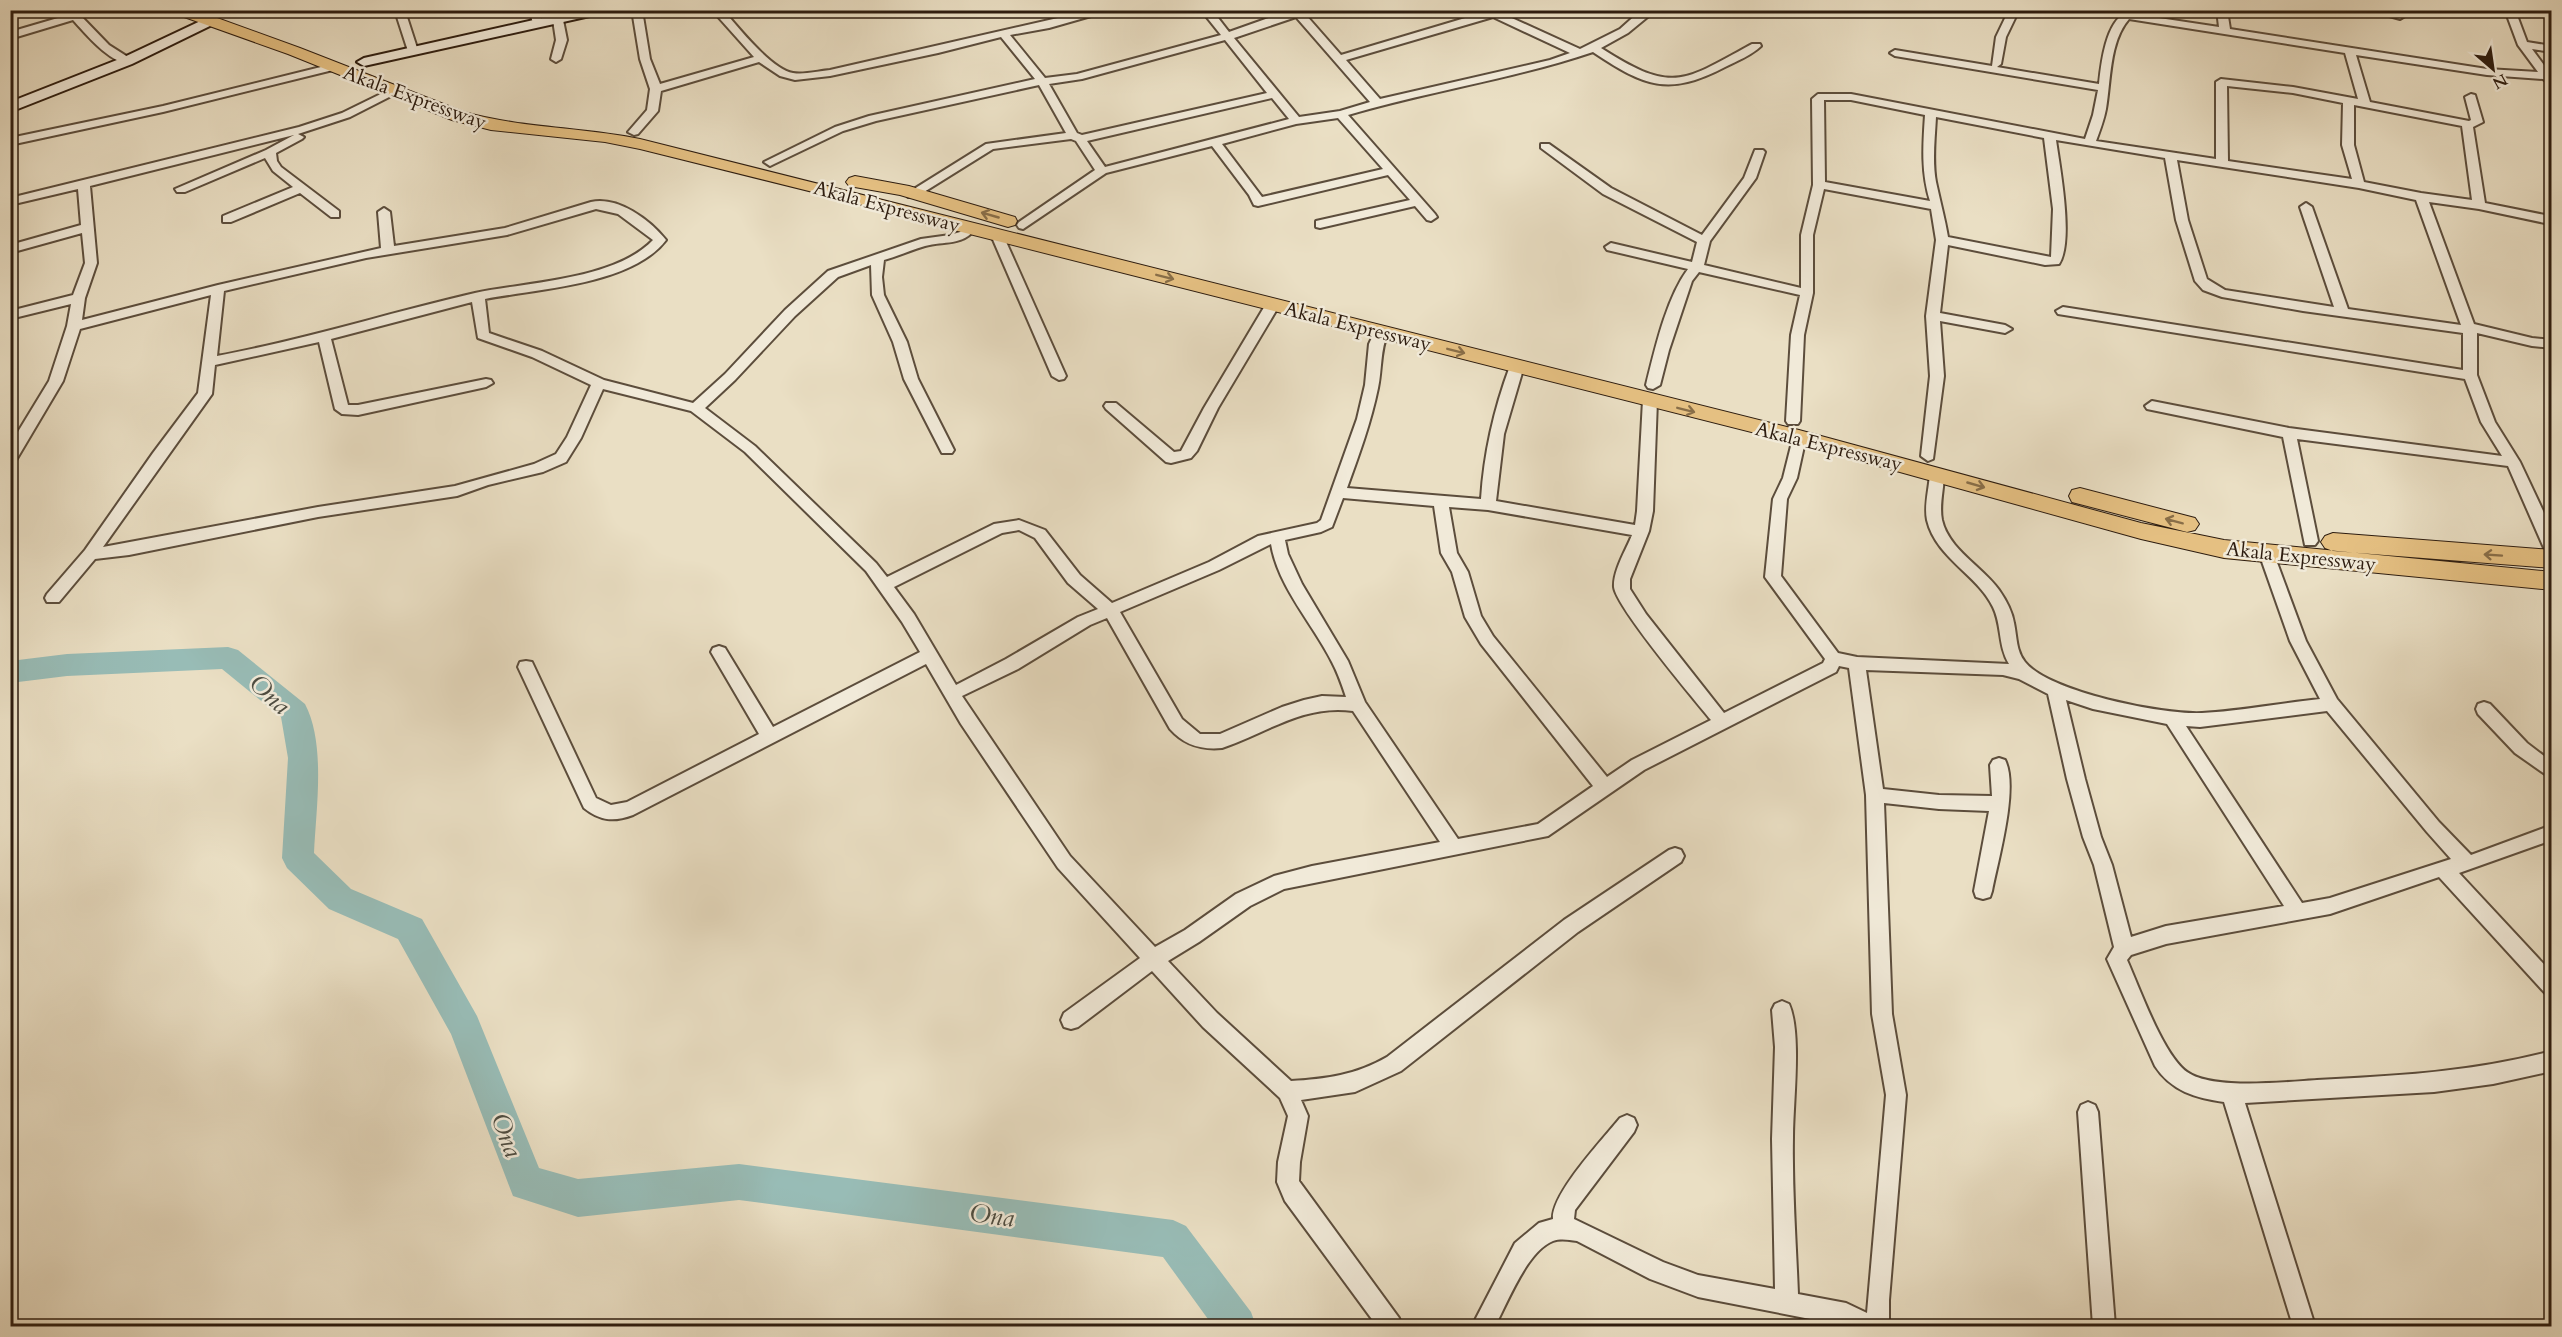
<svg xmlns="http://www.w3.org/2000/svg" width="2562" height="1337" font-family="Cardo,serif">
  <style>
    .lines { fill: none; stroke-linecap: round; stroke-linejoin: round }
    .river { fill: #98bcb6; fill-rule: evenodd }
    .street-casing { stroke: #5c4d3c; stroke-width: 4 }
    .secondary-casing { stroke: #2d1c0f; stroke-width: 4 }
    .primary-casing { stroke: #2d1c0f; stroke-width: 2 }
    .street { fill: #f1ead9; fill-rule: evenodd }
    .secondary { fill: #f1ead9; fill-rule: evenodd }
    .primary { fill: #e5c082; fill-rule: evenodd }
    .oneway { stroke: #896e48 }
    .labels { text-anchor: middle; stroke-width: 5; stroke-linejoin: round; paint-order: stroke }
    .street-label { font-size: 20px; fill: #2d1c0f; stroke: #f1ead9 }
    .near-water-label { font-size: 26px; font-style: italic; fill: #4d4c41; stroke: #f1ead9 }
  </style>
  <rect width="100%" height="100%" fill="#eadfc4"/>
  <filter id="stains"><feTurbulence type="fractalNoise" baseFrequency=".00333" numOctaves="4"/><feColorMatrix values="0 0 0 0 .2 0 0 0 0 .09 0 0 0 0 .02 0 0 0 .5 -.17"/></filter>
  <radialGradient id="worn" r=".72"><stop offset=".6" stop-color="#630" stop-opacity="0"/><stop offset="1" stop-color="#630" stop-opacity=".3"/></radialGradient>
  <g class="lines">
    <!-- river -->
    <path class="river" d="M228,647L238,650L305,704C326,744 316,809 314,853L351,889L422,919L477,1016L539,1168L578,1179L739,1164L1173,1220L1186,1226L1251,1312L1256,1326H1213L1163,1257L739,1200L578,1217L513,1196L451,1034L398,939L329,909L287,868L282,858L288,758L281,717L222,669L67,676L10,683V661L67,654Z"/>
    <!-- street casing -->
    <g class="street-casing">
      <path id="street" d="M529,10H539L543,24L542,26H534Z
        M632,10H642L650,59L660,84L754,57L712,10H723C738,27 771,69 793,73C804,75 818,71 830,70L1093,10H1112L1049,28L1010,35L1045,78L1077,74L1221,35L1201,10H1212L1229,32L1291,10H1312L1305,14L1341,55L1492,10H1510L1503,14L1580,49L1620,29L1639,12L1656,10L1628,33L1601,48C1673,94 1682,82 1752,44H1760L1761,46C1752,55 1737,61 1725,67C1668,97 1644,86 1593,52C1513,79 1429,91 1348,115L1435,214L1437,217L1431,221L1427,220L1415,206L1320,228L1316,227V221L1410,200L1388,175L1258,206L1254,205L1249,195L1212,146L1106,173L1023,229L1019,228L1017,225L1019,222L1095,170L1076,141L1071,139L993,149L916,197H908L906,194L986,144L1066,133L1039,85L876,121L843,131L774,164L770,166L764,162L835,127L869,116L1035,79L1001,37L938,53L830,76L795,80L780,76L759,62L661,91L658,111L638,134L634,135L628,132L647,110L650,89L640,59ZM1296,17L1370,102L1340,111L1299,117L1234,38ZM1493,17L1570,53L1550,60L1380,99L1346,60ZM1225,40L1267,93L1082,135L1077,133L1049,84L1082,79ZM1272,98L1289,119L1105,167L1087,141ZM1338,118L1383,169L1262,197L1222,144L1296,124Z
        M1817,10H1846L1833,15Z
        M2009,10H2019L2006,37L2001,64L1997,67L2099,84C2101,64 2106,21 2126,13L2219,27L2217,10H2227L2230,29L2487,69L2538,72L2518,45L2505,10H2515L2527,42L2552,46V52L2532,49L2552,76V83H2549L2543,79L2487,75L2356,55L2370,102L2469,121L2471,120L2465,97L2471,94L2475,95L2483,122L2473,127L2485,203L2545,215L2551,219L2545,223L2479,209L2429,202L2474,324L2532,338L2552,340V348L2532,346L2477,333V375L2495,422L2520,462L2552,530V553L2544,548L2508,466L2297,439L2318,541L2315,545H2305L2283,437L2147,409L2145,406L2152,401L2289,428L2502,456L2481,422L2465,379L2058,314L2056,311L2063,307L2463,370V333L2303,311L2222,297L2203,290L2195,281L2176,220L2165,158L2056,140C2060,168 2074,242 2059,264L2045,265L1948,245L1940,313L2005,325L2012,329L2005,333L1940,321L1944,376L1933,459L1928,461L1921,456L1930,376L1926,316L1936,240L1931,209L1824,189L1813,235V293L1804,335L1800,421L1798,424H1788L1786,421L1791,335L1800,295L1699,272L1692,281L1669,350L1660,385L1653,389L1648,388L1646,385C1655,349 1666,299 1688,269L1607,250L1605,247L1611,243L1692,262L1697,242L1603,194L1541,148V144H1549L1611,188L1702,235L1744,178L1755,150H1763L1765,152L1756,178L1710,241L1704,265L1801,288V235L1813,185L1812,99L1818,94H1851L2085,139L2093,115L2098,90L1895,56L1890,53L1895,50L1992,66L1996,37ZM2129,19L2345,53L2358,99L2293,87L2221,79L2216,82V159L2096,141C2100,130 2104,120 2106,109C2111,81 2109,42 2129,19ZM2227,86L2293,93L2343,103L2342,145L2352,179L2228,161ZM1824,100H1851L1925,115C1923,145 1921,172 1930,201L1825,182ZM2354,105L2462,126L2472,200L2421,193L2364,182L2354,145ZM1936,117L2044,138L2053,209L2051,257L1948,237C1945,219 1940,201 1936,182C1932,161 1935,138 1936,117ZM2177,160L2359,188L2416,200L2461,325L2348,309L2312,207L2306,203L2300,207L2334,307L2225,290L2207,279L2188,220Z
        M2368,10H2389L2405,16L2400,19Z
        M75,13L79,14L109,45L131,59V63C112,66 85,33 73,20L10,39V32Z
        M402,14L407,17L418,51L417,53L413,54L408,51L397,17Z
        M558,17L563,20L567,40L561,59L556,62L551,59L556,40L553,20Z
        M333,64L337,65V69L163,112L10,145V138L163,106Z
        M395,87L401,90L399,92L350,117L298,134L304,137L302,139L276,153L277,161L281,167L339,211V217H331L300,193L231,222H223V216L293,187L273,171L265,158L185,192H177L175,189L266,150L294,135L90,186L97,263L85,298L82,320L218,285L381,248L378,212L384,208L390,212L394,246L505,228L591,202C618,196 650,220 666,240C632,285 536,289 485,299L489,333L542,351L604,380L693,403L725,374L785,310L828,271L921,239L950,235L960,232L966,225L970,224L976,228C963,246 944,241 925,246C911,250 898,256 884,260L882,277L884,295L907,342L918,379L954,450L952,453H942L904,379L893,342L872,295L871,265L838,277L795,316L735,380L705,408L755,446L876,563L887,577L994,524L1019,520L1045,530L1080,575L1112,603L1209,562L1258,536L1317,523L1321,520L1357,419L1365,385L1369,344L1376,329L1381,328L1388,332C1380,350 1382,369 1378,388C1371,422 1359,455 1347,488L1481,499C1484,453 1494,409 1510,366L1517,362L1524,366L1504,434L1496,501L1635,525L1637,511L1643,400L1645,397H1655L1657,400L1653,511L1649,531L1630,579V589L1646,614L1724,713L1823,663L1825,659L1765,577L1773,499L1783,478L1794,434L1799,432L1806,437L1797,478L1787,499L1781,576L1838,653L1857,657L2009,664C1998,646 2002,625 1993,607C1977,574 1936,558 1927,520C1924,506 1929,489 1930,474L1937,469L1944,474C1944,488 1939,505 1942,520C1949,550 1982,566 1999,590C2006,600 2012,611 2014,623C2017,637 2016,651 2025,662C2049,692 2163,715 2202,713C2241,711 2281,703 2320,699L2290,641L2259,553L2262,549H2272L2306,641L2337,699L2439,822L2471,855L2552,825V840L2459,873L2552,973V996L2545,993L2439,877L2330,914L2166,944L2131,955L2127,960C2140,989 2163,1055 2187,1072C2212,1090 2285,1082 2317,1080C2396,1076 2474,1072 2552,1051V1071L2493,1084L2434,1092L2245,1103L2315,1326H2293L2224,1102C2196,1098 2171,1091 2155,1066L2107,959L2114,947L2094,865L2083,837L2067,779L2048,694L2019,679L2003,675L1866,670L1883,789L1939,795L1992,796L1990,765L1993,760L1999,758L2005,760C2019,787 1998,860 1992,891L1990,897L1983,899L1976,897L1974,891L1989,811L1939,809L1884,803L1892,1014L1906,1095L1889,1300V1326H1846L1698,1297L1650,1279L1577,1241C1569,1240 1561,1238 1553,1241C1527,1251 1508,1302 1495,1326H1472L1515,1243L1539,1223L1553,1219C1551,1194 1603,1139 1620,1118L1627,1115L1634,1118L1637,1125L1634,1132L1575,1210L1574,1219L1663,1262L1698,1275L1775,1289L1772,1139L1775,1047L1772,1010L1775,1004L1782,1001L1789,1004C1802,1033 1793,1102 1793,1137C1792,1189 1796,1242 1798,1294L1846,1303L1867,1313L1886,1095L1872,1014L1866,795L1849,668L1839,666L1836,672L1644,770L1548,836L1284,889L1250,906L1199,942L1168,961L1217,1013L1291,1081C1326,1079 1356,1075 1387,1057L1564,920L1669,850L1675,848L1681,850L1684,856L1681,862L1578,932L1401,1071L1355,1092L1301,1100L1308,1116L1300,1162L1299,1181L1399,1318L1402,1326H1377L1285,1201L1277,1182L1278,1162L1288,1116L1280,1098L1203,1027L1152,971L1078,1027L1071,1029L1064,1027L1061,1020L1064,1013L1140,958L1058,868L961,724L926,664L633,815C614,822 600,821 584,808L518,667L520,662L526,661L532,662L596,798L611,805L627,802L759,734L711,652L713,648L719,646L725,648L773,727L920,652L902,622L866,571L745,452L691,411L603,389L581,438L566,462L543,472L488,485L457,496L318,517L129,555L95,559L59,602H47L45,598L47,594L85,550L153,453L198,393L211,295L80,329L63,381L15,462L10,463V445L49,381L67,326L71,304L10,319V311L73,295L85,263L82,233L10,253V245L81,225L78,189L10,205V198L299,127L342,113ZM596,209L618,214L653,240C615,280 526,282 475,293C388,313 304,340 217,356L224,291L366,258L507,235ZM472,302L478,338L532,357L591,385L567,437L556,454L534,464L455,486L318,507L103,547L212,394L215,365L319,342L335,409L342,414L358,415L486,387L493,383L491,380L486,379L358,405H348L331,339ZM1343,498L1434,506L1441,553L1452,572L1465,617L1481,644L1593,786L1538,824L1458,839L1365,702L1348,661L1302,584L1288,554L1285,540L1321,532L1332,527ZM1449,507L1488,510L1632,535C1626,550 1613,571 1614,587C1616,607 1693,698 1711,720L1632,760L1607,777L1493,636L1481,616L1468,572L1457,553ZM1019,530L1035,538L1068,583L1098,609L1078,617L1006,659L956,685L914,614L894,587L1002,533ZM1271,544C1278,587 1313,624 1332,662C1338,673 1342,685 1346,697L1322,696L1304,700L1282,707L1220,734H1200L1182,719L1120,612L1219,570ZM1107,618L1170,729C1184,745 1201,750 1222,748C1267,733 1303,704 1353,711L1440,842L1312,866L1274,876L1236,894L1185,930L1155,947L1070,856L962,696L1018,669L1090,625ZM2066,700L2093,709L2167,724L2284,906L2166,926L2131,937L2112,865L2101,837L2085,779ZM2327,711L2427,832L2451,859L2330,898L2302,903L2186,726L2200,727Z
        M997,231L1003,235L1066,376L1064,379L1059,380L1052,376L991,235Z
        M1273,300L1280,304L1218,408L1197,451L1191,458L1171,463L1166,462L1106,409L1104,406L1106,403H1116L1174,452L1181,451L1204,408L1266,304Z
        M2484,702L2490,704L2527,743L2552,762V779L2515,753L2478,714L2476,709L2478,704Z
        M2088,1102L2095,1105L2098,1112L2115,1326H2093L2078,1112L2081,1105Z"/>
    </g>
    <!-- secondary casing -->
    <g class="secondary-casing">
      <path id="secondary" d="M578,10H606L599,14L364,66L357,62L364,58Z
        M209,17L214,18L216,21L214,24L132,64L10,112V102L122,58Z"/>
    </g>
    <!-- primary casing -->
    <g class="primary-casing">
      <path id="primary" d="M171,10H195L300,48L464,112C521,128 582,127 640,139L1799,430L2141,523L2224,540L2552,572V590L2224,558L2141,539L1799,444L930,224L841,199L640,149L605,142L491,130L452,120L288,54L173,13Z
        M855,176L909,186L1015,217L1017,221L1015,225L1008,227L900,195L849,186L846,182L849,178Z
        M2080,488L2195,518L2199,524L2195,530L2187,532L2072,502L2069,496L2072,490Z
        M2333,533L2552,550V568L2333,551L2325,548L2321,542L2325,536Z"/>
    </g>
    <!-- street -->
    <use href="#street" class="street"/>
    <!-- secondary -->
    <use href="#secondary" class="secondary"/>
    <!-- primary -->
    <use href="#primary" class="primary"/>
  </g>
  <!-- one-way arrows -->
  <defs><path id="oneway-shaft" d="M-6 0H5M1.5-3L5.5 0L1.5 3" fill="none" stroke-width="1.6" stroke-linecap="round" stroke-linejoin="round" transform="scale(1.5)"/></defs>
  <g class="oneway">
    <use href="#oneway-shaft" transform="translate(990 215) rotate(-164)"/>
    <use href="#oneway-shaft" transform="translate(1165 277) rotate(14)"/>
    <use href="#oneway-shaft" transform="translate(1456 351) rotate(14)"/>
    <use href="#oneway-shaft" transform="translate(1686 410) rotate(14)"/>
    <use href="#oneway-shaft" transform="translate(1976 485) rotate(16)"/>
    <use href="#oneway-shaft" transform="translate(2174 521) rotate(-165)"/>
    <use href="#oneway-shaft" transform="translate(2493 555) rotate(-176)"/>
  </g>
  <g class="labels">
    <!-- street labels -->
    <g class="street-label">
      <text transform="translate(415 97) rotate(20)" y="7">Akala Expressway</text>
      <text transform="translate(887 206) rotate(15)" y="7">Akala Expressway</text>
      <text transform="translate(1358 326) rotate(14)" y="7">Akala Expressway</text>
      <text transform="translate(1829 446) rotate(14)" y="7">Akala Expressway</text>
      <text transform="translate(2301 556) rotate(6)" y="7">Akala Expressway</text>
    </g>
    <!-- near-water labels -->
    <g class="near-water-label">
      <text transform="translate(270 694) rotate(42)" y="9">Ona</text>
      <text transform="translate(507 1135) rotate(69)" y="9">Ona</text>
      <text transform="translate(992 1215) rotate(7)" y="9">Ona</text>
    </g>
  </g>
  <!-- margin -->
  <rect width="2562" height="1337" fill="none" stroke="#eadfc4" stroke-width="36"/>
  <rect x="12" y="12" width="2538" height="1313" fill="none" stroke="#2d1c0f" stroke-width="3"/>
  <rect x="18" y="18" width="2526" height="1301" fill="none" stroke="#2d1c0f" stroke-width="1.5"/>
  <!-- north arrow -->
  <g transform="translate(2493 69) rotate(151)" stroke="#f1ead9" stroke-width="4.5" paint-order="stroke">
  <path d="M0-4.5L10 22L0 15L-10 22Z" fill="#2d1c0f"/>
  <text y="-9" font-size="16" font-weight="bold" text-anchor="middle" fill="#2d1c0f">N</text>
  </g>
  <rect width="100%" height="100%" filter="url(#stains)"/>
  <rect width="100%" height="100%" fill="url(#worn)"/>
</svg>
